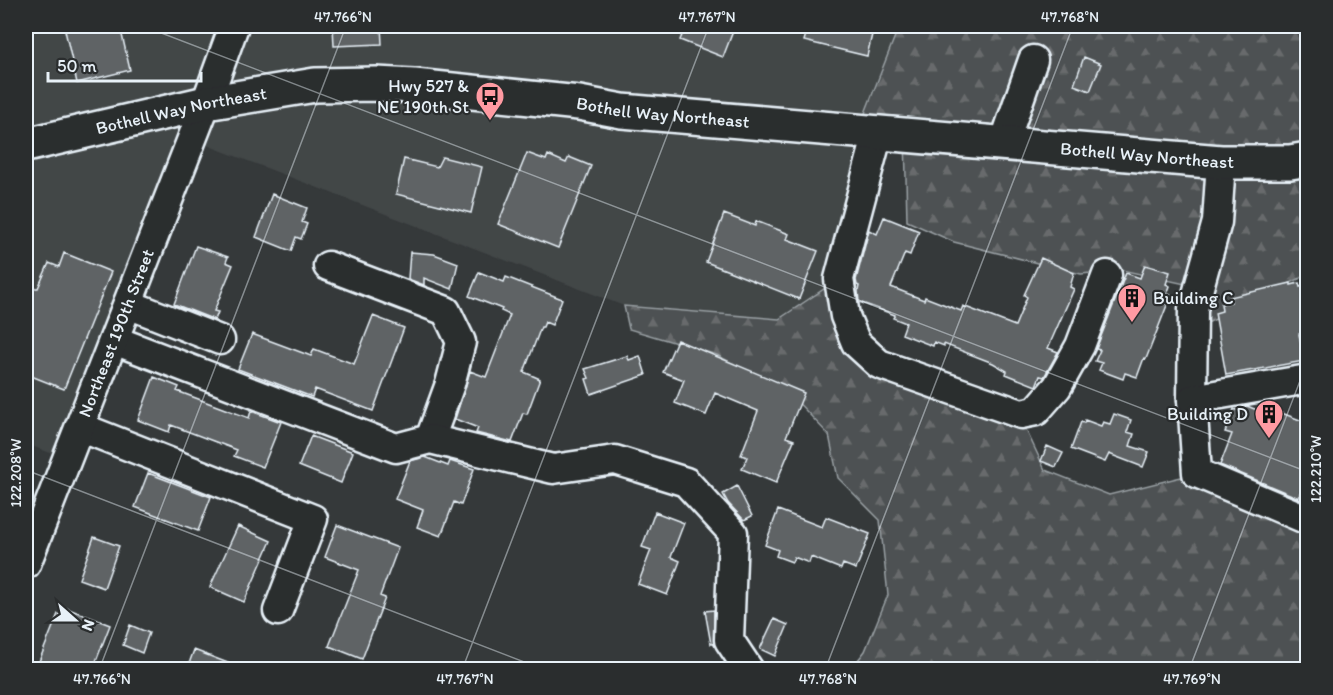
<svg xmlns="http://www.w3.org/2000/svg" width="1333" height="695" font-family="Itim,sans-serif">
  <style>
    .built { fill: #424647 }
    .forest { fill: url(#forest-firs); stroke: #9aa1a5; stroke-width: 1.5 }
    .building { fill: #5f6365; stroke: #e8f1f8; stroke-width: 1.5 }
    .lines { fill: none; stroke-linecap: round; stroke-linejoin: round }
    .minor-casing { stroke: #e8f1f8; stroke-width: 33 }
    .major-casing { stroke: #e8f1f8; stroke-width: 38 }
    .minor { stroke: #2a2d2e; stroke-width: 28 }
    .major { stroke: #2a2d2e; stroke-width: 33 }
    .ticks { fill: none; stroke: #e8f1f8; stroke-width: 1.5; stroke-opacity: 0.45 }
    .labels { text-anchor: middle; stroke-width: 4.5; stroke-linejoin: round; paint-order: stroke }
    .poi-label { font-size: 18px; fill: #e8f1f8; stroke: #2a2d2e; text-anchor: end }
    .street-label { font-size: 18px; fill: #e8f1f8; stroke: #2a2d2e }
    .neatline { fill: none; stroke: #e8f1f8; stroke-width: 2 }
    .ticks-label { font-size: 15px; text-anchor: middle; fill: #e8f1f8 }
  </style>
  <defs>
    <pattern id="forest-firs" width="22" height="20" patternUnits="userSpaceOnUse" patternTransform="scale(1.5)"><rect width="22" height="20" fill="#4d5152"/><path d="M5 1l3.5 6h-7zM16 11l3.5 6h-7z" fill="#676a6c"/></pattern>
  </defs>
  <rect width="100%" height="100%" fill="#35393a"/>
  <filter id="ink" filterUnits="userSpaceOnUse"><feTurbulence type="fractalNoise" baseFrequency=".0167" numOctaves="2"/><feDisplacementMap in="SourceGraphic" scale="12" xChannelSelector="R" yChannelSelector="G"/><feConvolveMatrix kernelMatrix="1 2 1 2 8 2 1 2 1" color-interpolation-filters="sRGB"/></filter>
  <g filter="url(#ink)">
    <!-- built -->
    <path class="built" d="M26,26H899L858,130L878,133L839,279L779,319L624,306L186,137L67,459L26,444Z"/>
    <!-- forest -->
    <path class="forest" d="M899,26H1307V275L1193,330L1199,287L1122,270L1081,274L954,242L907,221L905,135L858,131Z
      M839,279L856,343L1021,419L1045,470L1109,495L1197,473L1307,520V669H851L865,651L888,595L880,520L838,478L829,435L791,395L717,355L629,329L624,306L779,319Z"/>
    <!-- building -->
    <path class="building" d="M64,26H120L130,70L77,83Z
      M333,26H381L382,44L334,46Z
      M686,26H735L723,57L680,40Z
      M808,26H874L867,56L804,41Z
      M1084,57L1101,64L1090,91L1074,85Z
      M527,153L546,160L548,155L566,163L569,157L591,166L558,248L498,224Z
      M442,157L482,167L471,213L396,194L404,159L437,167Z
      M272,194L307,208L302,222L307,224L301,239L296,237L291,251L256,237Z
      M724,214L755,226L756,221L789,234L787,239L818,251L799,299L706,262Z
      M884,217L919,231L910,255L905,253L891,287L924,300L925,297L961,311L963,306L1015,326L1027,297L1024,295L1041,258L1074,273L1070,287L1074,289L1048,348L1058,352L1044,377L1040,376L1036,386L1006,374L1007,371L993,363L944,344V346L934,342L933,346L902,334L906,323L893,318L895,315L859,302L858,291L859,286L857,285L856,280L869,230L877,234Z
      M196,246L228,257L226,262L233,265L214,311L218,312L215,320L174,304Z
      M410,252L434,254L458,263L452,289L424,278V285L408,279Z
      M64,253L111,272L64,389L26,374V288H38L49,263L59,267Z
      M1145,265L1170,272L1166,284L1170,286L1167,294L1171,295L1146,359L1144,358L1137,377L1125,373L1123,379L1099,370L1102,363L1095,361L1100,350L1096,349L1126,273L1140,278Z
      M479,272L504,282L506,277L562,299L552,325L545,322L543,327H541L524,372L540,379L527,414L523,413L512,442L476,433L478,428L455,419L470,371L486,377L510,315L501,311L502,309L469,296Z
      M1291,283V285L1299,283L1300,287L1308,285V332L1299,334L1304,361L1226,375L1215,313L1222,311L1221,304L1231,302L1230,297Z
      M373,316L404,328L373,411L315,389L312,397L238,369L252,334L311,356L314,349L354,364Z
      M677,340L804,393L786,437L794,440L776,483L742,469L747,457L741,455L758,411L715,393L706,415L675,403L684,380L663,372Z
      M627,356L629,360L640,356L646,375L591,394L586,379L589,378L585,369Z
      M154,377L179,387L177,391L249,418L251,411L281,422L263,467L234,456L237,450L213,441L171,425L169,432L138,420Z
      M1247,406L1262,412L1263,408L1270,411L1271,409L1308,423V475L1299,498L1220,465L1232,434L1225,432L1234,409L1241,412L1243,407Z
      M1114,414L1131,420L1127,432L1134,434L1130,446L1149,452L1143,467L1109,454L1105,462L1071,449L1081,422L1084,423L1085,420L1101,426L1103,422L1110,424Z
      M311,436L353,452L341,483L299,466Z
      M1047,446L1063,453L1056,467L1041,461Z
      M425,457L448,466L450,461L474,469L461,505L454,502L441,536L417,527L423,510L395,499L410,461Z
      M148,473L211,497L198,531L135,507Z
      M737,486L752,516L744,520L728,503L723,494Z
      M778,510L822,527L826,517L870,534L856,569L843,564L841,569L811,557L809,563L794,557L792,562L776,556L778,550L765,545Z
      M655,512L684,523L671,557L680,561L667,595L638,584L651,550L642,547Z
      M337,525L398,548L380,596L385,598L362,659L329,646L359,570L325,557Z
      M238,526L271,541L244,602L210,587Z
      M94,537L119,546L104,588L79,579Z
      M66,608L110,625L93,669H36L58,614L63,616Z
      M714,610V644H711L705,611Z
      M774,619L788,625L775,656L760,649Z
      M130,625L149,633L142,653L123,645Z
      M194,650L241,668V669H187Z"/>
    <g class="lines">
      <!-- minor casing -->
      <g class="minor-casing">
        <g id="minor">
          <path d="M878,133L839,279L845,316L856,343L879,364L1021,414L1036,411L1057,387L1080,346L1107,275"/>
          <path d="M1004,143L1033,60"/>
          <path d="M1221,162L1217,222L1193,309L1192,399L1197,473L1308,520"/>
          <path d="M328,266L446,311L461,342L450,384L430,439"/>
          <path d="M128,304L220,340"/>
          <path d="M114,340L396,448L430,439L553,469L615,460L686,482L733,533L729,640L749,670"/>
          <path d="M1192,399L1308,379"/>
          <path d="M80,427L313,519L278,611"/>
          <path id="s1" d="M26,564L206,103L234,26"/>
        </g>
      </g>
      <!-- major casing -->
      <g class="major-casing">
        <g id="major">
          <path id="s2" d="M26,145L206,103L315,85L376,84L414,86L579,103L622,111L1221,162H1290L1308,159"/>
        </g>
      </g>
      <!-- minor -->
      <use href="#minor" class="minor"/>
      <!-- major -->
      <use href="#major" class="major"/>
    </g>
  </g>
  <!-- ticks -->
  <path class="ticks" d="M143,26L1308,472M26,470L545,670M99,670L346,26M462,670L709,26M825,670L1073,26M1189,670L1308,360"/>
  <!-- icons -->
  <defs>
    <g id="bus-pin" transform="scale(1.5)"><path d="M0 17L-7.5 6A9.5 9.5 0 1 1 7.5 6Z" fill="#ff9aa2" stroke="#2a2d2e"/><path d="M-5-6H5V4H4V6H2V4H-2V6H-4V4H-5ZM-3.5-4V0h7V-4ZM-3.5 1.2v1.5H-2V1.2ZM2 1.2v1.5H3.5V1.2Z" fill="#111"/></g>
    <g id="building-pin" transform="scale(1.5)"><path d="M0 17L-7.5 6A9.5 9.5 0 1 1 7.5 6Z" fill="#ff9aa2" stroke="#2a2d2e"/><path d="M-4-6H4V6H1V3H-1V6H-4ZM-2.5-4.3h1.7v1.8h-1.7ZM.8-4.3h1.7v1.8H.8ZM-2.5-1h1.7V.8h-1.7ZM.8-1h1.7V.8H.8Z" fill="#111"/></g>
  </defs>
  <g fill-rule="evenodd">
    <use href="#bus-pin" x="490" y="96"/>
    <use href="#building-pin" x="1132" y="298"/>
    <use href="#building-pin" x="1269" y="414"/>
  </g>
  <g class="labels">
    <!-- poi labels -->
    <g class="poi-label">
      <text x="469" y="92">Hwy 527 &amp;<tspan x="469" dy="21">NE 190th St</tspan></text>
      <text x="1153" y="304" text-anchor="start">Building C</text>
      <text x="1248" y="420">Building D</text>
    </g>
    <!-- street labels -->
    <g class="street-label">
      <text dy="6" stroke="none"><textPath href="#s2" startOffset="159">Bothell Way Northeast</textPath></text>
      <text dy="6" stroke="none"><textPath href="#s2" startOffset="645">Bothell Way Northeast</textPath></text>
      <text dy="6" stroke="none"><textPath href="#s2" startOffset="1131">Bothell Way Northeast</textPath></text>
      <text dy="6" stroke="none"><textPath href="#s1" startOffset="248">Northeast 190th Street</textPath></text>
    </g>
  </g>
  <!-- margin -->
  <rect width="1333" height="695" fill="none" stroke="#2a2d2e" stroke-width="66"/>
  <!-- north arrow -->
  <g transform="translate(75 620) rotate(111)" stroke="#2a2d2e" stroke-width="4.5" paint-order="stroke">
  <path d="M0-4.5L10 22L0 15L-10 22Z" fill="#e8f1f8"/>
  <text y="-9" font-size="16" font-weight="bold" text-anchor="middle" fill="#e8f1f8">N</text>
  </g>
  <!-- scale -->
  <path d="M48 72v9h153v-9" fill="none" stroke="#e8f1f8" stroke-width="3"/>
  <text x="57" y="72" font-size="18" fill="#e8f1f8" stroke="#2a2d2e" stroke-width="4.5" paint-order="stroke">50 m</text>
  <rect x="33" y="33" width="1267" height="629" class="neatline"/>
  <g class="ticks-label">
    <text x="343" y="22">47.766°N</text>
    <text x="707" y="22">47.767°N</text>
    <text x="1070" y="22">47.768°N</text>
    <text transform="translate(1316 469) rotate(-90)" y="5">122.210°W</text>
    <text transform="translate(16 473) rotate(-90)" y="5">122.208°W</text>
    <text x="102" y="684">47.766°N</text>
    <text x="465" y="684">47.767°N</text>
    <text x="828" y="684">47.768°N</text>
    <text x="1192" y="684">47.769°N</text>
  </g>
</svg>
